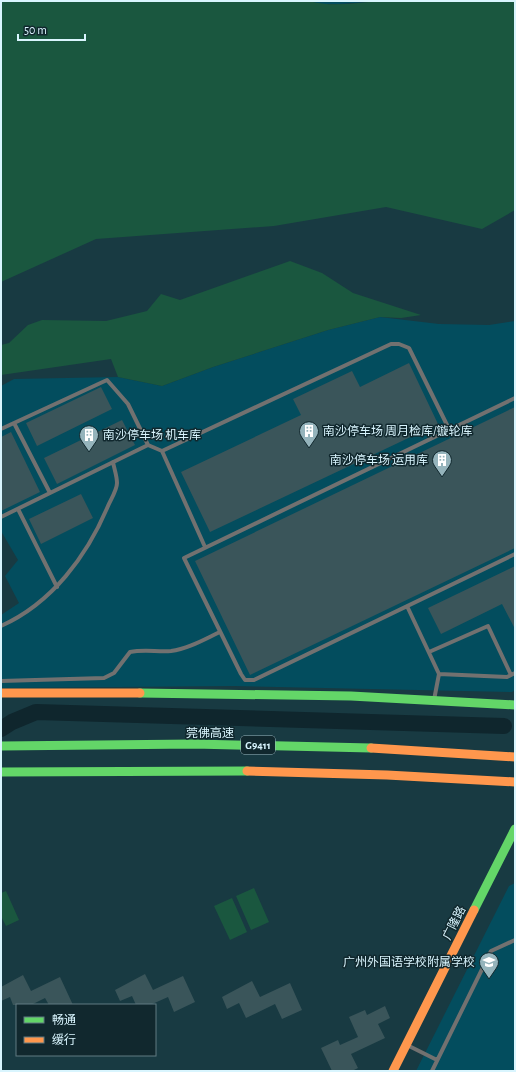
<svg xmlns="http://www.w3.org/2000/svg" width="516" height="1072" font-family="'Alegreya Sans','Noto Sans SC',sans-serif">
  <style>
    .built { fill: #034d5e }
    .green { fill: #1a573f }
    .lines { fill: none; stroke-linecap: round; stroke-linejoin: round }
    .river { stroke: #0f262d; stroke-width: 16 }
    .building { fill: #3a555a }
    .lane { stroke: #727170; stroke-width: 4 }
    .fast { stroke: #63d668; stroke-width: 9 }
    .slow { stroke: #ff974d; stroke-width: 9 }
    .fast-bridge { stroke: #63d668; stroke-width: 9 }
    .slow-bridge { stroke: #ff974d; stroke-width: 9 }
    .labels { text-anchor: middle; stroke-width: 3; stroke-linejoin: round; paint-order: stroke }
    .shield { fill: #11282e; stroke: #9db8c0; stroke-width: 1 }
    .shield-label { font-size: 11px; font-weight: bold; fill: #d9f5fe }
    .poi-label { font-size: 12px; fill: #d9f5fe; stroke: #11282e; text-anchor: start }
    .street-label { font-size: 12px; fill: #d9f5fe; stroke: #11282e }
  </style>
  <rect width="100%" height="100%" fill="#183a42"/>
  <!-- built -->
  <path class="built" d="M309,1H382L339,4H319Z
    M380,317L439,324L489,325L515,321V690L512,692L234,686L1,688V615L19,603L5,576L18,560L1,531V386L14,379L118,377L162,386L213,367L328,330Z
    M515,883V1071H416L509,886Z"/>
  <!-- green -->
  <path class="green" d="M1,1H309C333,8 358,2 382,1C427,0 471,1 515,1V210L482,229L386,207L274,226L96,239L1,282Z
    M290,261L322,273L353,293L421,315L401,318L380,317L328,330L213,367L162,386L118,377L111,359L1,375V345L9,343L28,325L42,320L106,321L147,311L161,294L180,300Z
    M254,888L269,922L251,930L236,896Z
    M6,891L19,920L6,926L1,916V893Z
    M232,898L247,932L230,940L214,906Z"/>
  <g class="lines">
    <!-- river -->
    <path class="river" d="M1,729L12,722L36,712L504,726"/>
  </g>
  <!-- building -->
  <path class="building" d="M409,363L438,424L210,532L181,472L301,415L293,399L352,371L360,387Z
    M101,387L112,409L37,446L26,423Z
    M515,407V548L250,675L195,561Z
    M122,420L135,445L57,484L44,458Z
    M11,432L40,492L1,511V437Z
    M81,494L93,518L41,544L29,519Z
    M515,566V629L502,604L441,634L428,608Z
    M145,974L153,990L183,976L195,1002L174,1012L168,997L150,1005H136L132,996L120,1001L115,990Z
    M23,975L31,991L60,977L73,1005H49L45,998L31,1005H13L10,997L1,1001V987Z
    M252,981L260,997L290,983L302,1010L282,1019L275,1004L246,1018L239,1003L227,1009L222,997Z
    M385,1006L390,1018L378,1024L385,1038L351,1054L358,1068L352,1071H332L321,1048L338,1040L340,1045L358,1037L349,1017L365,1010L367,1015Z"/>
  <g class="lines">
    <!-- lane -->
    <path class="lane" d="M515,398L184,558L241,674L245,680H254L515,554
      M14,423L107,380L128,404L148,445
      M1,429L14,423L50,493
      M18,509L57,587
      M1,517L148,445L162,451
      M205,547L162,451L391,344H399L409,348L449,429
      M407,606L439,674L434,700
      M1,626C52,603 87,556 108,506C111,499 117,490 117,483C117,476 114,468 113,462
      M429,652L488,626L511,675
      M439,674L507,677L515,673
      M1,681L104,678L114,673L130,652C144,649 157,652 171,651C188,649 205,639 220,632
      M407,1045L437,1060
      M432,1071L491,951L515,940"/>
    <!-- fast -->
    <path class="fast" d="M140,693L351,696L515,705
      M1,746L194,744L371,748
      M474,910L515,829"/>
    <!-- slow -->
    <path class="slow" d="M1,693H140
      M371,748L515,757
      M393,1071L474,910"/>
    <!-- fast-bridge -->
    <path class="fast-bridge" d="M1,772L247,771"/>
    <!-- slow-bridge -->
    <path class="slow-bridge" d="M247,771L387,775L515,782"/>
  </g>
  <!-- icons -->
  <defs>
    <g id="building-pin" transform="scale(1)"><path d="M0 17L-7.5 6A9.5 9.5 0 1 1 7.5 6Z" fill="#95b4bc" stroke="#11282e"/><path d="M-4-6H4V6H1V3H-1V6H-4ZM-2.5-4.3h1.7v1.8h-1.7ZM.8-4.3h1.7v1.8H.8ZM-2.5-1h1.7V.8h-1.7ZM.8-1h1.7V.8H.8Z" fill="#fff"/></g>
    <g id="school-pin" transform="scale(1)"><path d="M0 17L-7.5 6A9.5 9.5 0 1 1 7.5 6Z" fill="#95b4bc" stroke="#11282e"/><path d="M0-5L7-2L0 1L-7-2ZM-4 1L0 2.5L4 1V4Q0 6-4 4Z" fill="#fff"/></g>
  </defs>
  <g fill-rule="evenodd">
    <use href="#building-pin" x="309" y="431"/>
    <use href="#building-pin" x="89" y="435"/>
    <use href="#building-pin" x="442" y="460"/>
    <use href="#school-pin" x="489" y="962"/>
  </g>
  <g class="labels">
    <!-- shield labels -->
    <rect class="shield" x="241" y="736" width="34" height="18" rx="3"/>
    <g class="shield-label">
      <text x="258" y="749">G9411</text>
    </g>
    <!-- poi labels -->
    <g class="poi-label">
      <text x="323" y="435">南沙停车场 周月检库/镟轮库</text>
      <text x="103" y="439">南沙停车场 机车库</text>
      <text x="428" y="464" text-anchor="end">南沙停车场 运用库</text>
      <text x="475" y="966" text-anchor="end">广州外国语学校附属学校</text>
    </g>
    <!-- street labels -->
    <g class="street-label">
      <text x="210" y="737">莞佛高速</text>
      <text transform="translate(454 923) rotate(-63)" y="4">广隆路</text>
    </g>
  </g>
  <!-- border -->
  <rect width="516" height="1072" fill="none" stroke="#d9f5fe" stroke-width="4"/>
  <!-- legend -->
  <rect x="16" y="1004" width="140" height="52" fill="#11282e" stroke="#617a81"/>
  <rect x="24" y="1017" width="20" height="6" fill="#63d668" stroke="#617a81"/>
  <text x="52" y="1024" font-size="12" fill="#d9f5fe">畅通</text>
  <rect x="24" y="1037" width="20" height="6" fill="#ff974d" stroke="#617a81"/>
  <text x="52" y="1044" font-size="12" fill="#d9f5fe">缓行</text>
  <!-- scale -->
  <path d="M18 34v6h67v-6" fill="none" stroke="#d9f5fe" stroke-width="2"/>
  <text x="24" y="34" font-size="12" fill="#d9f5fe" stroke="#11282e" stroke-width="3" paint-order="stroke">50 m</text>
</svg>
